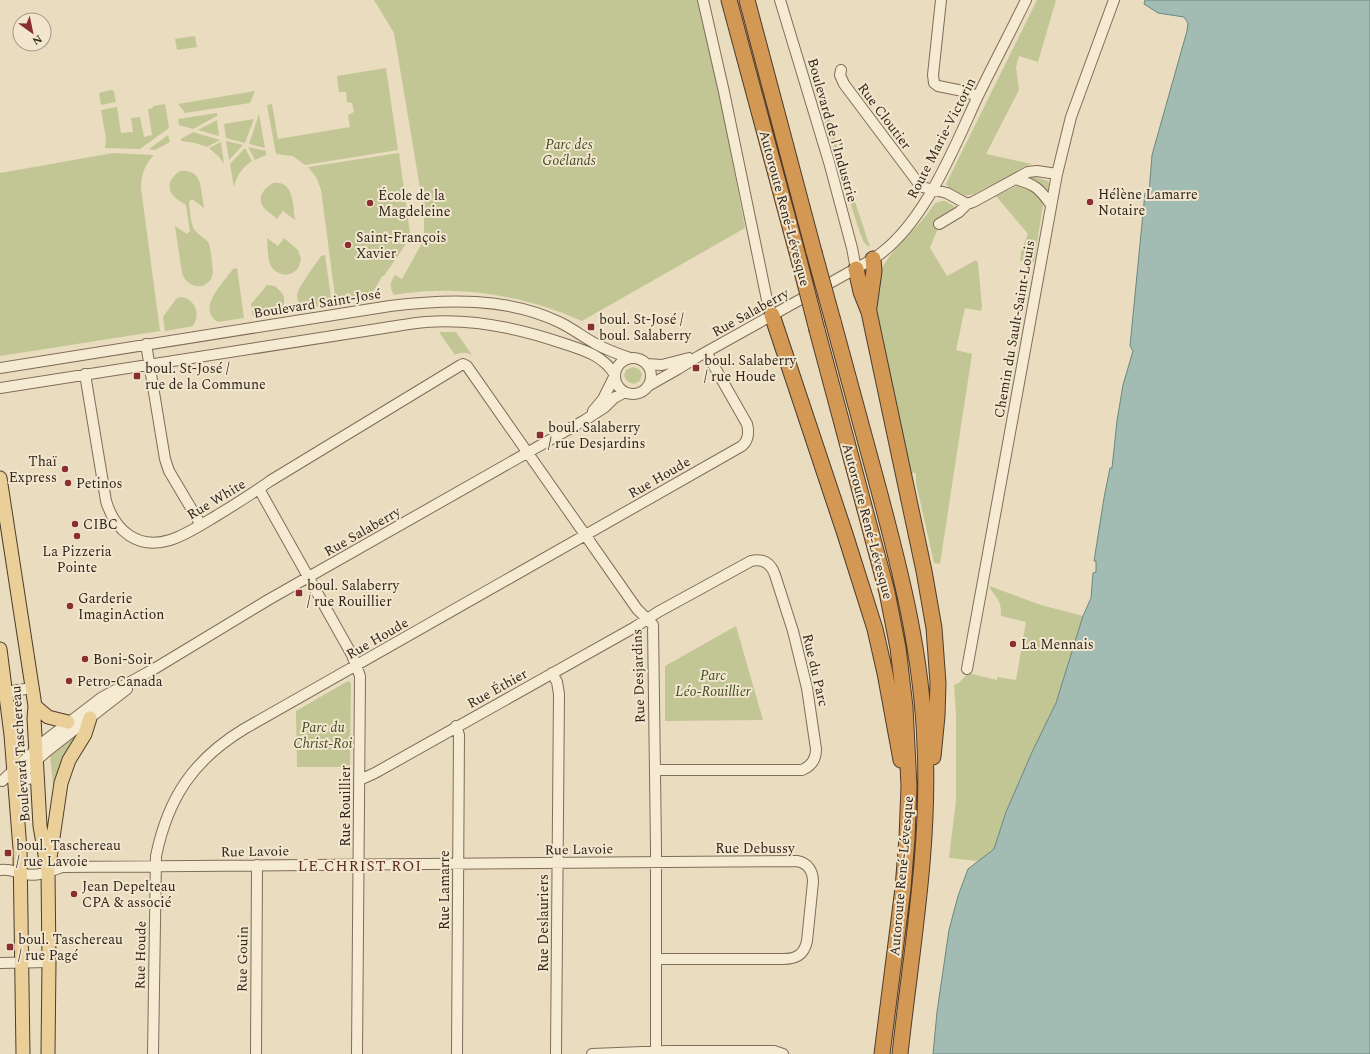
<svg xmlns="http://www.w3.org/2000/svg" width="1370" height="1054" font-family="Spectral,serif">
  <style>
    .green { fill: #c2c695 }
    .water { fill: #a2bcb3; stroke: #6a8880 }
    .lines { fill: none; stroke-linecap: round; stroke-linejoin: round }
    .minor-casing { stroke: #816d59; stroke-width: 12 }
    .major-casing { stroke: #4e3c2d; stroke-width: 15 }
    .highway-casing { stroke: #4e3c2d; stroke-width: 17 }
    .minor { stroke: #f5ead2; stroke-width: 10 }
    .major { stroke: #ebcf99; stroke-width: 13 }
    .highway { stroke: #d49855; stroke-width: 15 }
    .highway-bridge-casing { stroke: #4e3c2d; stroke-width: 17; stroke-linecap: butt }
    .highway-bridge { stroke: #d49855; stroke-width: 15 }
    .poi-dot { fill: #8b2e32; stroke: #f2e6ce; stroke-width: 1.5 }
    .labels { text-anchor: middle; stroke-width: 4; stroke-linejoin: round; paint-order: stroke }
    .street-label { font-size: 14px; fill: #31261c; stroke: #f2e6ce }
    .park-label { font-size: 14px; font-style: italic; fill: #434c25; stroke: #f2e6ce }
    .poi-label { font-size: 14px; fill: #31261c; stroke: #f2e6ce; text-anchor: start }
    .neighbourhood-label { font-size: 15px; letter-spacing: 1px; fill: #5a2a1f; stroke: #f2e6ce }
  </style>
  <rect width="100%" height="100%" fill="#e9dcbf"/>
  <!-- green -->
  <path class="green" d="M374,0H698L721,101L745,228L582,321C523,295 458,284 394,295C389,287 390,282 395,275L402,279L422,243L424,234V212L394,33Z
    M1037,0H1056L1038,62L1019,56L1016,67L1019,90L986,154L1032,164L1026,166L974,194L965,196L948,187L946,184Z
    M195,36L197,47L177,50L175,39Z
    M386,68L398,150L305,165L293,156L276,154L267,105L272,104L278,139L350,127L348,115L354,112L352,103L347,102L346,92H339L337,76Z
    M816,80L824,98L840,156L870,247C862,244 861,234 858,227L812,81Z
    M111,90L114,91L116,102L101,105L99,93Z
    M255,91L250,103L185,113L178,104Z
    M165,104L169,128L140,149L105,148L106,139L101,110L117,107L121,133L133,132L131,118L140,117L144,137L152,135L148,109L153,108V106Z
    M217,113V116L193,129L179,125L178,119Z
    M259,114L265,148L249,144Z
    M254,119L245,143L226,138L224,124Z
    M217,120L219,136L198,130Z
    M193,132L220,140L207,147L195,143L181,141V139Z
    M168,135L170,142L155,150L149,149Z
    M226,141L243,145L229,160Z
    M221,142L224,164L219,157L209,148Z
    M248,147L266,151V155L255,160Z
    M245,148L252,161C242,168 237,175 234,187L230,164Z
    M113,153L154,155C145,164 141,175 141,188L160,331L0,356V173Z
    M399,153L410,233L408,241L384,276H382C378,284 373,293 366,299L336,304L321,190L316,177L308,167Z
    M180,171C189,170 197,173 200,183L204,208L192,199L189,202C190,210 190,219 193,227C195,233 204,237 208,242C211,246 212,265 213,270C213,290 188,292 182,273L175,226L187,234L190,231L186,205C181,202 175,198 172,194C166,185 172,176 180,171Z
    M1032,176L1048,181L1049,183L1048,191L1038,182L1030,178Z
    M273,183C294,180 293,205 295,220L283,211L277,219C273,215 268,212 264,208C256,198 264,188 273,183Z
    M1019,185L1032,188L1042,201L1043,205L1034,262L1020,261L1021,252L1028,234L996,196Z
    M942,201H945L957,208L938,228L930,248L947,276L976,260L978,263L982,306L981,311L965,308L956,350L972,354L940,564L934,563L916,483V474L913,472L911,479L875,313L881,270C894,245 918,229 933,206L935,203Z
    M267,238L278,246L284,238L298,250L301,259C300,262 299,266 298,268C291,278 277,276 271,266C267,258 268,246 267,238Z
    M325,255L332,305L304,309C300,305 297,301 297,295C298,287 316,264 321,256Z
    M237,268L244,318L218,322C196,309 223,283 233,269Z
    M267,285L275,286L282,293C286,300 284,306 280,313L253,317L251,304Z
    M180,297C195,298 201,314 193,326L165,331L163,317L176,299Z
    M439,332H456L472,355C466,352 461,352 455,355Z
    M633,367L639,369L642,374L640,381L634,384L628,382L624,376L626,370Z
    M989,586L1041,605L1083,616L1056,703L1033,750L1006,812L994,849L978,861L949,858L956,800V713L954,685L959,683L968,673L997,680V677L1016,680L1026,622L1001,616C1001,612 1001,608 1000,605C999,598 992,593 989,586Z
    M736,626L763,720L665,721V666Z
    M348,681L351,683L350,767H297L296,711Z
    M78,732L79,733L61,765L54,785L53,784L50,755Z"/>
  <!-- water -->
  <path class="water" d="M1145,0H1370V1054H933L937,1012L949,930L958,896L968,869L994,849L1006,812L1033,750L1056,703L1083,616L1091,598L1093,573L1096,572V561H1094L1104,498L1110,468H1112L1117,421L1123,385L1133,351L1130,346L1145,193H1149L1152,155L1187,31L1188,23L1184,17L1158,13L1144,4Z"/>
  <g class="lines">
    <!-- minor casing -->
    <g class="minor-casing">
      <path id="minor" d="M703,0L724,92L767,300L772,315
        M780,0L829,162L852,248L856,269
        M941,0L933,75L934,83L938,86L963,91L978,96
        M841,70L840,75L844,84L919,184L922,187L947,193L967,204L973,202L1028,172L1037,171L1057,174
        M1015,179C1035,184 1040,189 1051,205
        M939,224L959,212L967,204
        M146,344L165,459L169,471L201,525
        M615 376a18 18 0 1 1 36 0a18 18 0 1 1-36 0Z
        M647,364L662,365L689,358
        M0,368L390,306C446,299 507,297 559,322C572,328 583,337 596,344C607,350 618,354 630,358
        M85,374L106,501C115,531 138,550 170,540C186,535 201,525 216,516C234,505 252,494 270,481L461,365L463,364L467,366L637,609L653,625L656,848V1054
        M648,386L678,369L699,356L873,259C923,227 953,150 977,98C993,65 1010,33 1026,0
        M0,388L384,328C398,326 412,323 426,322C473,318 518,328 562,343C583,350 603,355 615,375
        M593,411L603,399L615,375
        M259,489L352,655L360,676L357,1054
        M967,669L1057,174L1071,117L1114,0
        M552,673L557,682L559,694L556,1054
        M0,691L6,692L32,688
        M456,726L459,735L457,1054
        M359,779L364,778L375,773L635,627L658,612L751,561C763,558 771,563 775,575L793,631L807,688L816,749C816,759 812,766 802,770H655
        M13,780L37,778
        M15,780L47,751L127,689
        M2,781L46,740L101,698L154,669L268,600L585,420L605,407L614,398L625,392
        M0,870C11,869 15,872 25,874C37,877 51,871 62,867L797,861C808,863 813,871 813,882L807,941C804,955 796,959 783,959H656
        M0,963L49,962
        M153,1054L156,856C168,798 193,760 244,729L742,446C749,440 749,432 747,424L706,352
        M256,1054L257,865
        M592,1054L668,1051H774L783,1054"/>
    </g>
    <!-- major casing -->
    <g class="major-casing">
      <path id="major" d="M0,478L35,706L34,718L38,789L40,826L48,872L49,962L48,1054
        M0,649L11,735L20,849L23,1054
        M35,706L48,717L68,722
        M50,858L61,783L69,760L85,734L90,718"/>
    </g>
    <!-- highway casing -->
    <g class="highway-casing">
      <path id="highway" d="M729,0L799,260
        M747,0L814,252
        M856,269L861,292L869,312L924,571L934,628L938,683L937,716L933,757
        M869,307L874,271L873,259
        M772,315L845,534L875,629L885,673L901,760
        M833,321C848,376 863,432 878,487C901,573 922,655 925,745C930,849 911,951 900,1054
        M817,330L887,592L898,648L905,707L909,786L907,838L903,888L882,1054"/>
    </g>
    <!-- minor -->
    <use href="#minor" class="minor"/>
    <!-- major -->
    <use href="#major" class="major"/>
    <!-- highway -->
    <use href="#highway" class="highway"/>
    <!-- highway-bridge casing -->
    <g class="highway-bridge-casing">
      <path id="highway-bridge" d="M814,252L833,321
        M799,260L817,330"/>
    </g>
    <!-- highway-bridge -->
    <use href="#highway-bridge" class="highway-bridge"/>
  </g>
  <!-- markers -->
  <g class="poi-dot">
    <circle cx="1090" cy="202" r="4"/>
    <circle cx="370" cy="203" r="4"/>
    <circle cx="348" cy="245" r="4"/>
    <rect x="587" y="323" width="8" height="8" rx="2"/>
    <rect x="692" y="364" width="8" height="8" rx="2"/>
    <rect x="133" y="372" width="8" height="8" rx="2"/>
    <rect x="536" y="431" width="8" height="8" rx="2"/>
    <circle cx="65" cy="469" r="4"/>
    <circle cx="68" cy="483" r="4"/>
    <circle cx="75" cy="524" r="4"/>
    <circle cx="77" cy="536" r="4"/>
    <rect x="295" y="589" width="8" height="8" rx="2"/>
    <circle cx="70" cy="606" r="4"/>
    <circle cx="1013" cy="644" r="4"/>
    <circle cx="85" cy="659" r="4"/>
    <circle cx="69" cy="681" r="4"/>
    <rect x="4" y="849" width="8" height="8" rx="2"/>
    <circle cx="74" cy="894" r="4"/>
    <rect x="6" y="943" width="8" height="8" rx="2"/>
  </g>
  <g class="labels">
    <!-- street labels -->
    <g class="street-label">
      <text transform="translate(885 116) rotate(53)" y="5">Rue Cloutier</text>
      <text transform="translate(833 130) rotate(74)" y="5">Boulevard de l'Industrie</text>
      <text transform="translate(941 138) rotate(-63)" y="5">Route Marie-Victorin</text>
      <text transform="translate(785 208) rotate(75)" y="5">Autoroute René-Lévesque</text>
      <text transform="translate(317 303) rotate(-9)" y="5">Boulevard Saint-José</text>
      <text transform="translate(750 312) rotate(-29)" y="5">Rue Salaberry</text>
      <text transform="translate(1014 329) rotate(-80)" y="5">Chemin du Sault-Saint-Louis</text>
      <text transform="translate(659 477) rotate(-30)" y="5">Rue Houde</text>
      <text transform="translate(216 499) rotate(-31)" y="5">Rue White</text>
      <text transform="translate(868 521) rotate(75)" y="5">Autoroute René-Lévesque</text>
      <text transform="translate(362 531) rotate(-30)" y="5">Rue Salaberry</text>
      <text transform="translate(377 638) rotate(-30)" y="5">Rue Houde</text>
      <text transform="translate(816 670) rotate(77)" y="5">Rue du Parc</text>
      <text transform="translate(638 676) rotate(-92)" y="5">Rue Desjardins</text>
      <text transform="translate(497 688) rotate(-29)" y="5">Rue Éthier</text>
      <text transform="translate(20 754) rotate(-94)" y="5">Boulevard Taschereau</text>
      <text transform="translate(345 806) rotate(-90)" y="5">Rue Rouillier</text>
      <text x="755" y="853">Rue Debussy</text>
      <text transform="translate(579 849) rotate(-1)" y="5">Rue Lavoie</text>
      <text transform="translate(255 851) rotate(-1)" y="5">Rue Lavoie</text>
      <text transform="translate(901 876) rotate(-85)" y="5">Autoroute René-Lévesque</text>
      <text transform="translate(444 890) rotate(-90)" y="5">Rue Lamarre</text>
      <text transform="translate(543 923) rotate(-90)" y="5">Rue Deslauriers</text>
      <text transform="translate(140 955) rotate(-89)" y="5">Rue Houde</text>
      <text transform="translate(242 959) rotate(-89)" y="5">Rue Gouin</text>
    </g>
    <!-- park labels -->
    <g class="park-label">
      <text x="569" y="149">Parc des<tspan x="569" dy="16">Goélands</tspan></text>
      <text x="713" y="680">Parc<tspan x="713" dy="16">Léo-Rouillier</tspan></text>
      <text x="323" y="732">Parc du<tspan x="323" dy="16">Christ-Roi</tspan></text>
    </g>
    <!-- poi labels -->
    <g class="poi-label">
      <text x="1098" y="199">Hélène Lamarre<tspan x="1098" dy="16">Notaire</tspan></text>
      <text x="378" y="200">École de la<tspan x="378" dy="16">Magdeleine</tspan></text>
      <text x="356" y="242">Saint-François<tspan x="356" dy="16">Xavier</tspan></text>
      <text x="599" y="324">boul. St-José /<tspan x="599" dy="16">boul. Salaberry</tspan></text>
      <text x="704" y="365">boul. Salaberry<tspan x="704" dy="16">/ rue Houde</tspan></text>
      <text x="145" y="373">boul. St-José /<tspan x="145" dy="16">rue de la Commune</tspan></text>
      <text x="548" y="432">boul. Salaberry<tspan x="548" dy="16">/ rue Desjardins</tspan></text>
      <text x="57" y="466" text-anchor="end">Thaï<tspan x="57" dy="16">Express</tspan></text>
      <text x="76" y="488">Petinos</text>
      <text x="83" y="529">CIBC</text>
      <text x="77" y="556" text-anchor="middle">La Pizzeria<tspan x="77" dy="16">Pointe</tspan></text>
      <text x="307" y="590">boul. Salaberry<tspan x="307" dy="16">/ rue Rouillier</tspan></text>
      <text x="78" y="603">Garderie<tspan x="78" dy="16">ImaginAction</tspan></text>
      <text x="1021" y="649">La Mennais</text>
      <text x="93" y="664">Boni-Soir</text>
      <text x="77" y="686">Petro-Canada</text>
      <text x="16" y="850">boul. Taschereau<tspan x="16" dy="16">/ rue Lavoie</tspan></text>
      <text x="82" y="891">Jean Depelteau<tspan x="82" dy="16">CPA &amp; associé</tspan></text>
      <text x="18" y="944">boul. Taschereau<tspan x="18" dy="16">/ rue Pagé</tspan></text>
    </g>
    <!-- neighbourhood labels -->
    <g class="neighbourhood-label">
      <text x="360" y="871">LE CHRIST ROI</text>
    </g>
  </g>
  <!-- north arrow -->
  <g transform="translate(32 32) rotate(147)"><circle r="19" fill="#f2e6ce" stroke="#a59987"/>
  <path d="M0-3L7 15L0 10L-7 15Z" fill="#8b2e32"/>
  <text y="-6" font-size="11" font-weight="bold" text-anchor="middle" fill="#31261c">N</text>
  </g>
</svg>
